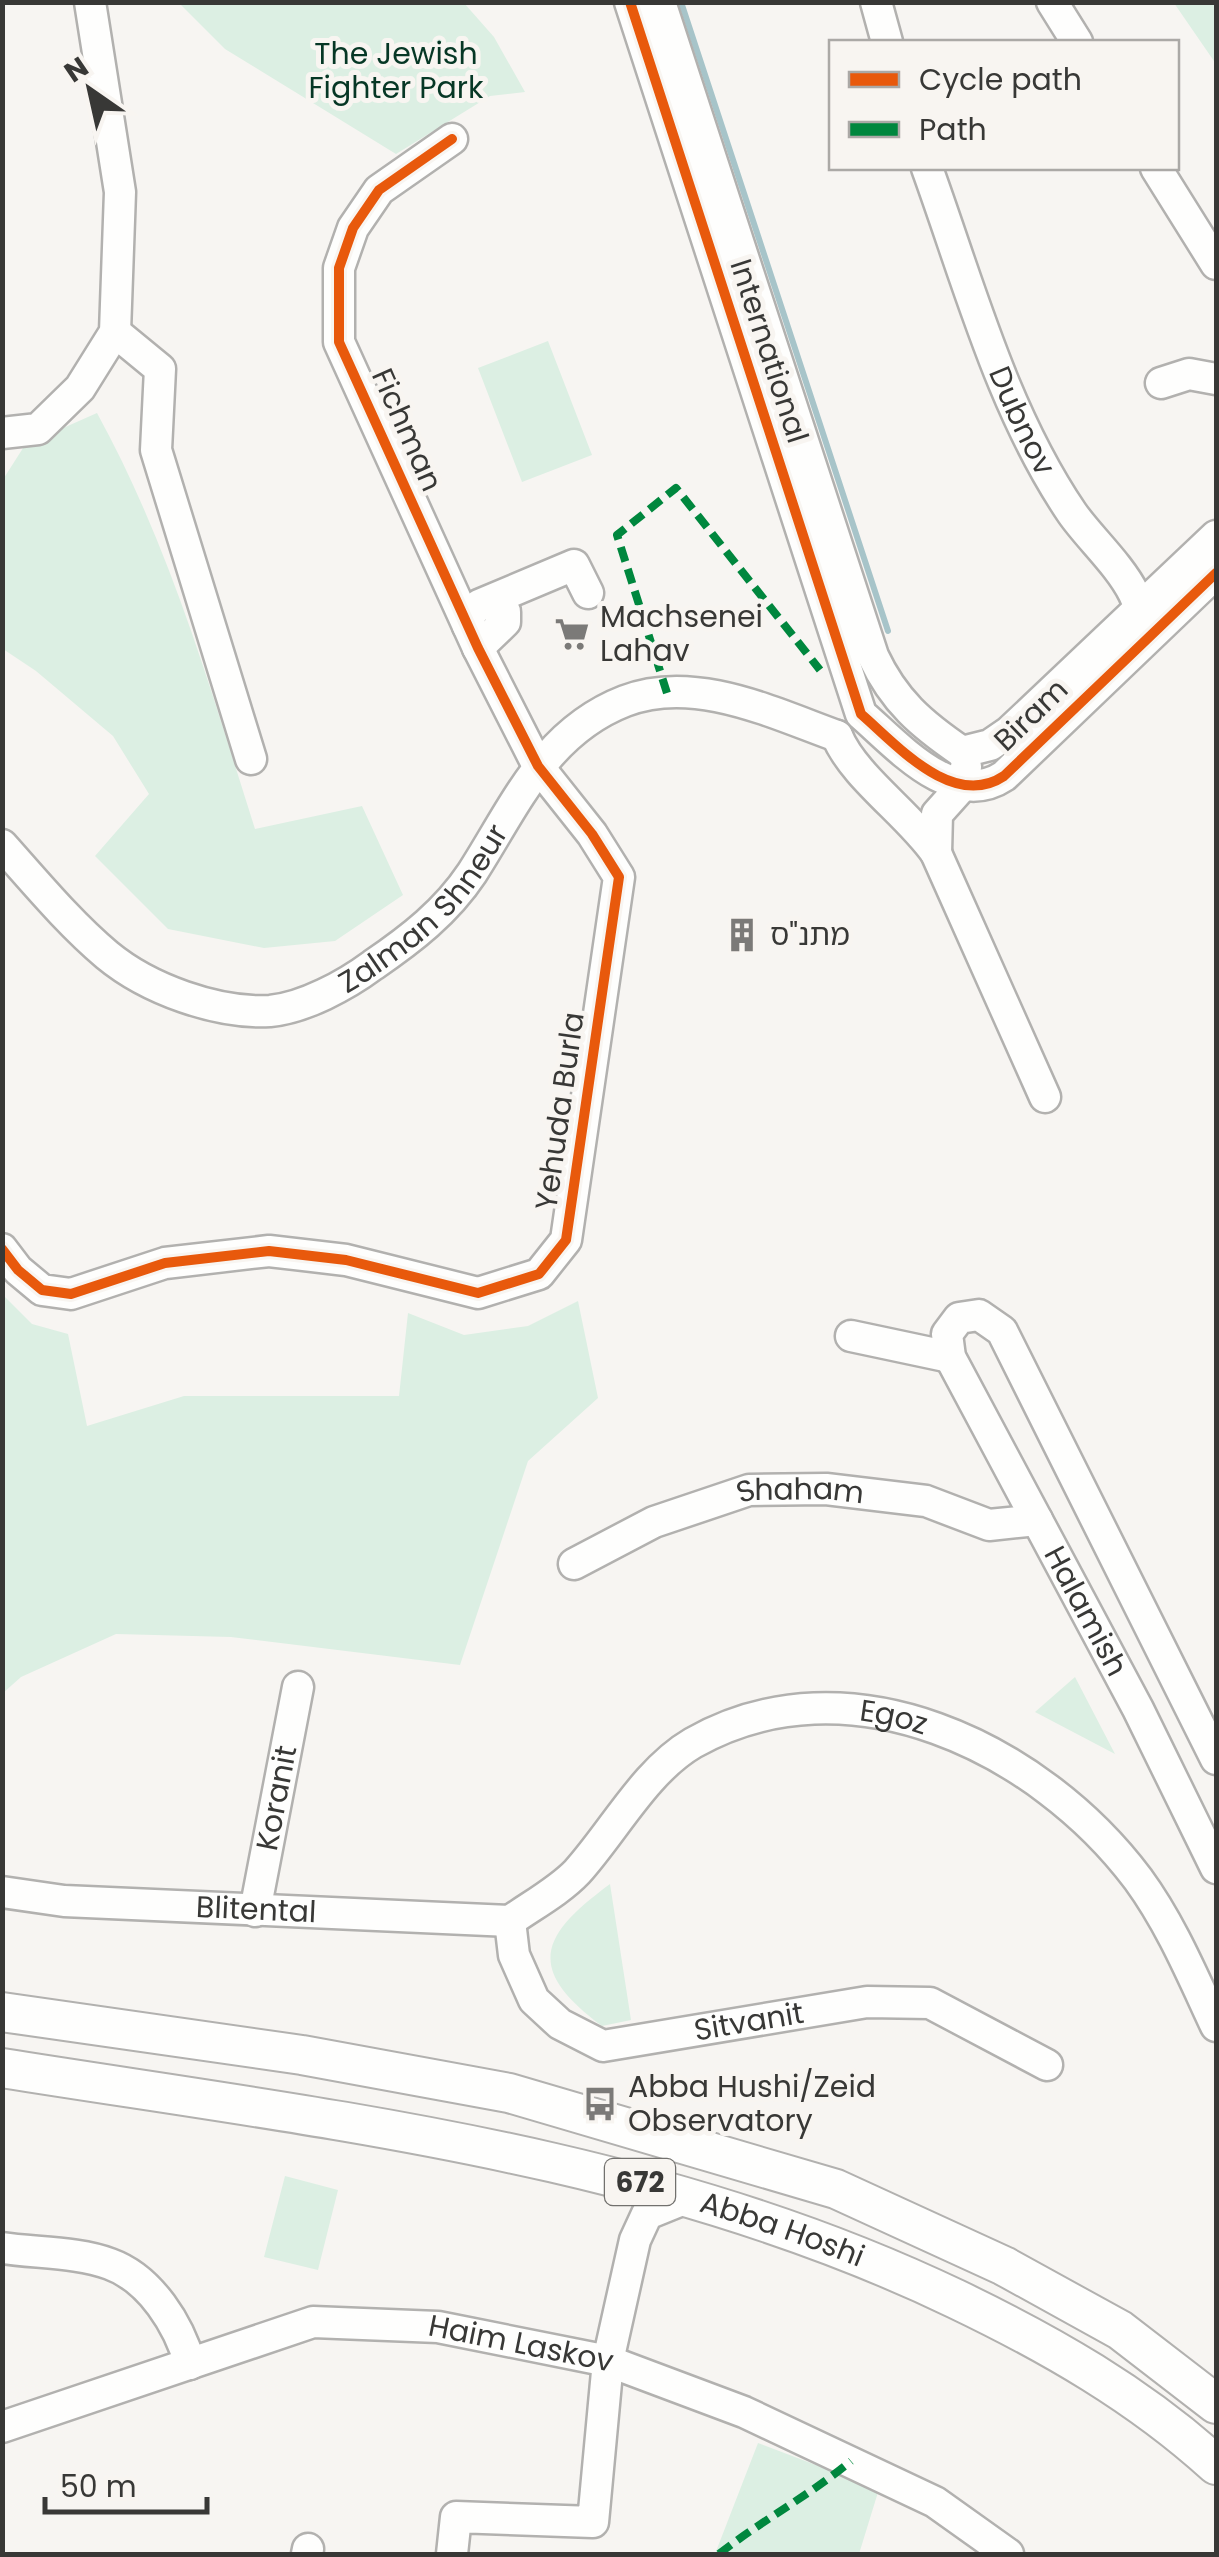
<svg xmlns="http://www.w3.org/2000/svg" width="1219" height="2557" font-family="Poppins,'Noto Sans Hebrew',sans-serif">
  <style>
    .green { fill: #dcefe3 }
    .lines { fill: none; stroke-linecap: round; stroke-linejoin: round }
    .stream { stroke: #a7c4c9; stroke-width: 6 }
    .minor-casing { stroke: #b2b1af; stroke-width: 35 }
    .major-casing { stroke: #b2b1af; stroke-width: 42 }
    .minor { stroke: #fefefd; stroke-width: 30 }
    .major { stroke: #fefefd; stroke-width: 38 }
    .quiet { stroke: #00873e; stroke-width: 8; stroke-dasharray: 15 8; stroke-linecap: butt }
    .cycleway-casing { stroke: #f8f5f1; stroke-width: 16 }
    .cycleway { stroke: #e8590c; stroke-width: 10 }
    .labels { text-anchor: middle; stroke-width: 10; stroke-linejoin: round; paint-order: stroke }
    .shield { fill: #f8f5f1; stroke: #72716e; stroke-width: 2.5 }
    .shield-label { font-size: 28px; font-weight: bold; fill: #383836 }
    .park-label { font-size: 30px; fill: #063725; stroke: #f8f5f1 }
    .street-label { font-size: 30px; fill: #383836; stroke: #f8f5f1 }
    .poi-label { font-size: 30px; fill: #383836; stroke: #f8f5f1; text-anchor: start }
  </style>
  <rect width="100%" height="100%" fill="#f7f5f2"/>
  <!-- green -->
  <path class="green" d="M179,3H464L494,37L525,92L490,96L396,154L225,49Z
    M1174,3H1216V64Z
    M548,341L592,455L522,482L478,368Z
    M97,413C169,544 210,687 255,829L362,806L403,895L335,941L264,948L168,929L95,856L149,794L113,736L36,671L3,649L2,481L25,445Z
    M2,1294L32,1324L68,1334L87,1426L184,1396H399L408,1313L464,1335L528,1326L578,1301L598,1398L528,1461L460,1665L231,1637L116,1634L21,1677L3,1693Z
    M1075,1677L1115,1754L1035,1712Z
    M610,1884L631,2020L602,2026C524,1968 541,1935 610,1884Z
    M285,2176L338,2190L318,2270L264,2257Z
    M758,2443L879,2489L859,2554H715Z"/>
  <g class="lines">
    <!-- stream -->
    <path class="stream" d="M681,2L888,631"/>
    <!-- minor casing -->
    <g class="minor-casing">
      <g id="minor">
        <path d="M630,2L861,714C897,745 953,810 1004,776L1216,573"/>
        <path d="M660,2L873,656C894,701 921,724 962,752"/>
        <path d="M876,2L887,42"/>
        <path d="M1052,2L1077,42"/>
        <path id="s1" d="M927,168C969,284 1002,410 1072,513C1099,552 1162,599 1135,648"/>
        <path d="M1156,168L1216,264"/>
        <path d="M115,332L160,369L156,450L251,759"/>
        <path d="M1161,383L1189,374L1216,379"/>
        <path d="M2,433L38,429L80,388L115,332L120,192L90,2"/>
        <path d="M468,626L471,613L479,605L574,565L588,593"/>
        <path d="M478,648L505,622V612L489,604"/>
        <path d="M837,736C854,777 909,814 936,853L1045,1097"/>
        <path d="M962,752L990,745L1009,732L1216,536"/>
        <path id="s2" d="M2,845C36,883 69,923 107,955C148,989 217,1014 270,1011C304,1008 346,985 373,965C411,939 446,912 472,873C515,806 545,732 625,701C694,674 773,713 837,736"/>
        <path d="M936,853L937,814L963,785L966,767"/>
        <path d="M2,1249L18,1270L42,1290L71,1294L165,1263L269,1251L346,1260L478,1293L539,1274L566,1240L619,877L592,834L538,766L478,648L339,342V268L353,228L379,190L452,139"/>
        <path d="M851,1336L950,1357"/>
        <path id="s3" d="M574,1564L654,1522L749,1490L826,1489L926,1501L989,1525L1037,1520"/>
        <path id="s4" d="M1216,1759L1002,1331L979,1315L959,1318L947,1334L950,1357L1138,1709L1216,1868"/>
        <path id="s5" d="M2,1892L64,1901L510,1921"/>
        <path id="s6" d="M255,1911L298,1687"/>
        <path id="s7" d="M510,1921C531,1906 559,1891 577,1872C614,1831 645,1771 693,1743C848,1655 1039,1747 1138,1879C1171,1924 1193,1977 1216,2026"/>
        <path id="s8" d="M510,1921L514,1955L534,2000L560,2024L603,2046L867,2002L930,2003L1047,2065"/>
        <path d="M2,2248C36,2253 79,2252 110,2264C151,2279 179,2325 190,2364"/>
        <path id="s9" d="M2,2427L313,2322L438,2327L608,2361L744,2412L935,2502L1008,2554"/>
        <path d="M307,2554L308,2549"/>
        <path d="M452,2554L456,2517L593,2522L608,2361L635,2240L647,2214L689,2197"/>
      </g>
    </g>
    <!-- major casing -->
    <g class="major-casing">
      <g id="major">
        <path d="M2,2012L302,2055L509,2093L836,2189L1004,2266L1120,2330L1216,2404"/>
        <path id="s10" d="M2,2068C329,2120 654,2154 956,2299C1050,2344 1139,2395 1216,2465"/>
      </g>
    </g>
    <!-- minor -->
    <use href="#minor" class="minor"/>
    <!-- major -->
    <use href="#major" class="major"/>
    <!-- quiet -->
    <path class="quiet" d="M667,693L617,535L676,488L820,670
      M719,2554C762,2520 809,2496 851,2461"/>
    <!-- cycleway casing -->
    <g class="cycleway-casing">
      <path id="cycleway" d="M630,2L861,714C897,745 953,810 1004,776L1216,573
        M2,1249L18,1270L42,1290L71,1294L165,1263L269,1251L346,1260L478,1293L539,1274L566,1240L619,877L592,834L538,766L478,648L339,342V268L353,228L379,190L452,139"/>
    </g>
    <!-- cycleway -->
    <use href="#cycleway" class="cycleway"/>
  </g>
  <!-- icons -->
  <defs>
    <g id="supermarket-bare" transform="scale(2.7)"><path d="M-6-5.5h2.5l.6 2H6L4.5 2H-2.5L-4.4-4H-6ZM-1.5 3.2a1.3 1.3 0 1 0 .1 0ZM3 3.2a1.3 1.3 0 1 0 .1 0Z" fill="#7b7a78" stroke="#f8f5f1" stroke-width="2.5" paint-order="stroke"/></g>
    <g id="building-bare" transform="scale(2.7)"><path d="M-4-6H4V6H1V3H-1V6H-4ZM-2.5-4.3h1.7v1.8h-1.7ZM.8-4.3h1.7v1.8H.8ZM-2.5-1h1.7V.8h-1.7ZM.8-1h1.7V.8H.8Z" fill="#7b7a78" stroke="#f8f5f1" stroke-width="2.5" paint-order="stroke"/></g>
    <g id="bus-bare" transform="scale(2.7)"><path d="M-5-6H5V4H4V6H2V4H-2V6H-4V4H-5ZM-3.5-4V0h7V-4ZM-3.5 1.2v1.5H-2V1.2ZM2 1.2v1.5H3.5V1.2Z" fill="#7b7a78" stroke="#f8f5f1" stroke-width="2.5" paint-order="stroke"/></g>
  </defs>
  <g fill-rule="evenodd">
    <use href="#supermarket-bare" x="572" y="634"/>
    <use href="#building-bare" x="742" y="935"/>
    <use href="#bus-bare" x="600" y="2104"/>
  </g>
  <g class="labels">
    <!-- shield labels -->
    <rect class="shield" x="605" y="2159" width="70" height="46" rx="8"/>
    <g class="shield-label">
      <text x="640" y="2192">672</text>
    </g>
    <!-- park labels -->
    <g class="park-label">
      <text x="396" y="64">The Jewish<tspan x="396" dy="34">Fighter Park</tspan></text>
    </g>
    <!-- street labels -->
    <g class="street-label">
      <text transform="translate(769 351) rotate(72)" y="10">International</text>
      <text dy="10" stroke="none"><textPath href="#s1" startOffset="270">Dubnov</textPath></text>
      <text transform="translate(407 430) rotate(66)" y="10">Fichman</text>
      <text transform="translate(1031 715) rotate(-44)" y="10">Biram</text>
      <text dy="10" stroke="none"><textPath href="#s2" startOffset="518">Zalman Shneur</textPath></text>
      <text transform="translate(560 1111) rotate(-82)" y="10">Yehuda Burla</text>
      <text dy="10" stroke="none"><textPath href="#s3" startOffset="242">Shaham</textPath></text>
      <text dy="10" stroke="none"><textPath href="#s4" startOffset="858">Halamish</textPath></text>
      <text dy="10" stroke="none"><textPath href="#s7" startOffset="465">Egoz</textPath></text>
      <text dy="10" stroke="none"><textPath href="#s6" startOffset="115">Koranit</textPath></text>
      <text dy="10" stroke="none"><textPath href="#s5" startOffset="255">Blitental</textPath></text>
      <text dy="10" stroke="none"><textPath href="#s8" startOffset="315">Sitvanit</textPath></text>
      <text dy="10" stroke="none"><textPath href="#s10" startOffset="798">Abba Hoshi</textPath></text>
      <text dy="10" stroke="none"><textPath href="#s9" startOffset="538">Haim Laskov</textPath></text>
    </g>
    <!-- poi labels -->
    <g class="poi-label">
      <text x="600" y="627">Machsenei<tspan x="600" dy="34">Lahav</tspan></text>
      <text x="770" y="945">מתנ"ס</text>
      <text x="628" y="2097">Abba Hushi/Zeid<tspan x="628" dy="34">Observatory</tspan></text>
    </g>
  </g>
  <!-- border -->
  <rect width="1219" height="2557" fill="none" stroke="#383836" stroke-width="10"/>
  <!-- legend -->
  <rect x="829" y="40" width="350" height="130" fill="#f8f5f1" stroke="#aba9a6" stroke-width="2.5"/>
  <rect x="849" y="72" width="50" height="15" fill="#e8590c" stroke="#aba9a6" stroke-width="2.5"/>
  <text x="919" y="90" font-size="30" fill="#383836">Cycle path</text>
  <rect x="849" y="122" width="50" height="15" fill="#00873e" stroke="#aba9a6" stroke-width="2.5"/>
  <text x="919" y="140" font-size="30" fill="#383836">Path</text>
  <!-- north arrow -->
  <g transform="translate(90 90) rotate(326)" stroke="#f8f5f1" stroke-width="8" paint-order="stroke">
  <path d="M0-8L18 38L0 25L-18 38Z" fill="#383836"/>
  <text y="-15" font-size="28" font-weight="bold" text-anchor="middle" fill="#383836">N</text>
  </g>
  <!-- scale -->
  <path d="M45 2497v15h162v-15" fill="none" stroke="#383836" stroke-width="5"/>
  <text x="60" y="2497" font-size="30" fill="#383836" stroke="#f8f5f1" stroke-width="8" paint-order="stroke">50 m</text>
</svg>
